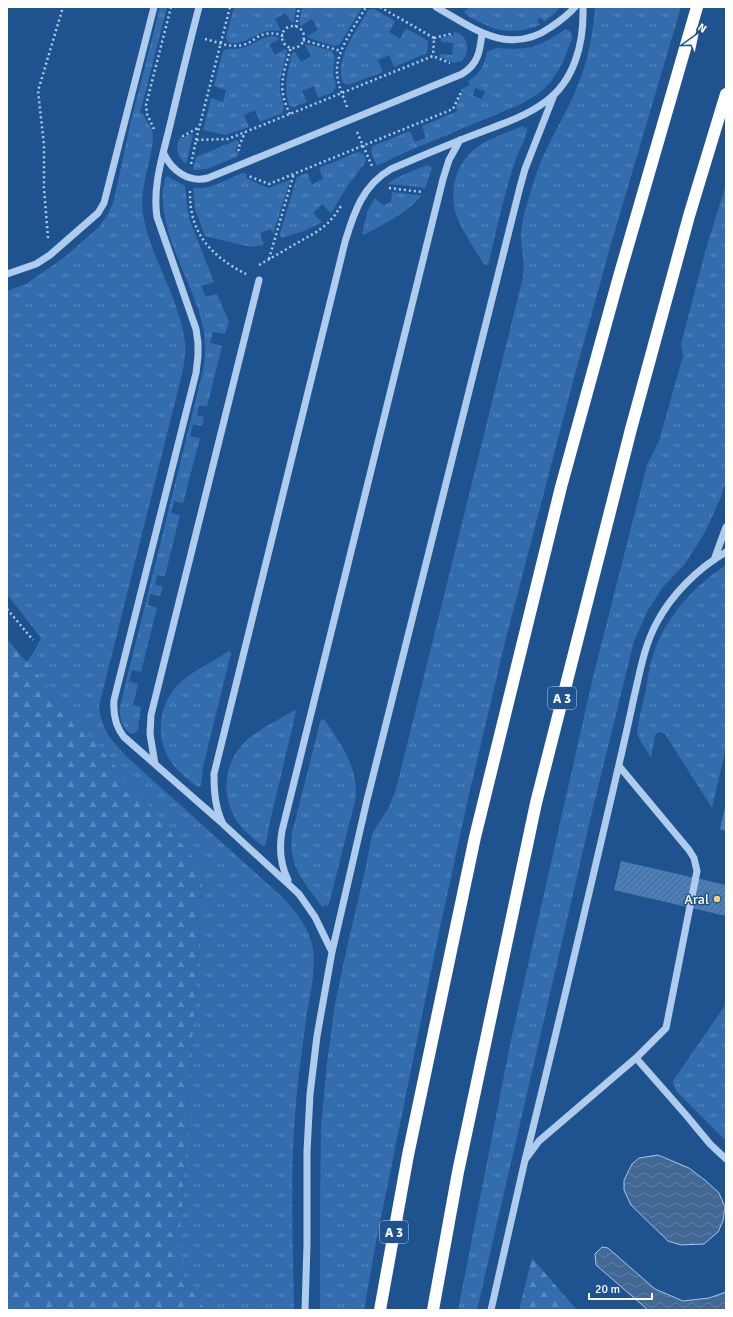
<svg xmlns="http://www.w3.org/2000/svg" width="733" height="1317" font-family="Signika,sans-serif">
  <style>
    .grass { fill: url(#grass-tufts); fill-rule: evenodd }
    .forest { fill: url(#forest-firs) }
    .water { fill: url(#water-waves); stroke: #a3c7ee }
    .building { fill: url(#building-hatch) }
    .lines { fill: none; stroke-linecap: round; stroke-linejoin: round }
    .path { stroke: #afcced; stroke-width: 2.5; stroke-dasharray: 2 3; stroke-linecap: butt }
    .minor { stroke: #afcced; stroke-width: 7 }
    .highway { stroke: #fff; stroke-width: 12 }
    .poi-dot { fill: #fbd06f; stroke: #1f5390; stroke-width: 1.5 }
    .labels { text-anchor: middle; stroke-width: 3; stroke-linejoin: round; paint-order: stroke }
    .shield { fill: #1f5390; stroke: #bccbde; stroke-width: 1 }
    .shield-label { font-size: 13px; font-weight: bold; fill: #fff }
    .poi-label { font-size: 14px; fill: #fff; stroke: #1f5390; text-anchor: end }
  </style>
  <defs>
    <pattern id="grass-tufts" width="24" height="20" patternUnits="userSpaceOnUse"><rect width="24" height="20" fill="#336dae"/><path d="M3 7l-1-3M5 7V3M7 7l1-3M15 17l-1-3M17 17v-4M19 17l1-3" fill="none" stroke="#5c8abe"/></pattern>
    <pattern id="forest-firs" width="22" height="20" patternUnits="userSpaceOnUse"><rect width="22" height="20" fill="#336dae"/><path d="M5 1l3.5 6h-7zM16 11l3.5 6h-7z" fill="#5c8abe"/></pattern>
    <pattern id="water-waves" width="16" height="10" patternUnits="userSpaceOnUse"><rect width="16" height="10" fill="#436894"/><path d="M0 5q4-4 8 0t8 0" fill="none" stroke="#5f7fa4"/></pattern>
    <pattern id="building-hatch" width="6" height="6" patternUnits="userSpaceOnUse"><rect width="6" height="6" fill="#4c7fb9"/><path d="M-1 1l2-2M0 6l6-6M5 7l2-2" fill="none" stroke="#4c6888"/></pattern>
  </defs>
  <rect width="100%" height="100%" fill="#1f5390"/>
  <!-- grass -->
  <path class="grass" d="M160,7H167L140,113L143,114L152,130L153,136C152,162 139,187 143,214C150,258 180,298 185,343C186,352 184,361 183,370L99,706C102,731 111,739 127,757L279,894C293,908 307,924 312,944C317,969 310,994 306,1019C302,1051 297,1084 295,1116C290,1180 293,1245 294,1310H205L178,1268L203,869L26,662L32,655L41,638L7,594V291L26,284L65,257L100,226L109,212L114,200L130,125Z
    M234,7H296L294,22L292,23L285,13L275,19L281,30L279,31C256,27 251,45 229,43L226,37Z
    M302,7H362L340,44L334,46L309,38L307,36L318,30L312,19L301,26L299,24Z
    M468,7H560L554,14L544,22L541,18L537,20L540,25C516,34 499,33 476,20C471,18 466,16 464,11L468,9Z
    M595,7H681L611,244L572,385L505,642L468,799L439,932L376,1242L364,1310H320V1210L321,1126L327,1063L335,1004L348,943L366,866L372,834L389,807L396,789L523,277C525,263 521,249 521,234C522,217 531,190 537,172C547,142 566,116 577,87C588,61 593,35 595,7Z
    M374,9L395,21L389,32L400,39L406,28L428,41L427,53L394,67L389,55L378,60L383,72L348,85L343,83C334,58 357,31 368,10Z
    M566,29L571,32L572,39L562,64L550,83L538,94L519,105L399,155L377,166L371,152L373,146L410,131L415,142L426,138L422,126L456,112L457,110L456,107L463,88L470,85L468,81C479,76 485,64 487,52L496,48L515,49L533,47L550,39ZM475,88L485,91L482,99L473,96Z
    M453,32C469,33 471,53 461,62L460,61L454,63L440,57V54L452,55L453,43L441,42V38L454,35Z
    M272,36L278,37L279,39L269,45L275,55L285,49L287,51L280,80V93L284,107L282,113L260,122L255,110L244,115L249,127L226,135L203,130L211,98L223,102L226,90L214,86L223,51C230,47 234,50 242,48C253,46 260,37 272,36Z
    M307,44L332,51L335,57L333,72L336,86L333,92L318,98L314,86L302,91L307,102L294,107L289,105C283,87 288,71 292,53L295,52L301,62L311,56L305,45Z
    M523,126L525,129L527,127C528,136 521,146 518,153C505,189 497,228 488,265L486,264L484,265C476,250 463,233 457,217C448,194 455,163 476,148C489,138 507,133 523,126Z
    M190,134L193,135L186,164C178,158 174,147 180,138L181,137L182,139Z
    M237,140L239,142L235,151L239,153L236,157L207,169L193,170L196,157Z
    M358,152L363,154L366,159L365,163L348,185L331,213L322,204L313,213L322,222L304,231L281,238L280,233L297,177L307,173L312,184L323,179L319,168Z
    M427,165L430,166L432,168L425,189L420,187L388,184L396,178Z
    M243,173L247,174L246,178L268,188L290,180L273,234L271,229L260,233L264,245L251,247L205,236L195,209L193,188C211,190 226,179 243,173Z
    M167,176L185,186L187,206L190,221L214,282L201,286L206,297L217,294L229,322L225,334L213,332L210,343L222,346L207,407L199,405L197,415L204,417L202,426L193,424L190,436L200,438L183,503L174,501L171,513L180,515L165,576L157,575L155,585L163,586L160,596L150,594L148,605L157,608L141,672L132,670L129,681L138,684L133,705L141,707L138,730L135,733L131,734C122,728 119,717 120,706L202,375C206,359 206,343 203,327C193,281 160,238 163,190C164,185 164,179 167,176Z
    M726,184V480L721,497L705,532L685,564L663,587L648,610L634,641L591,816L477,1310H458L511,1040L593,677L647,465L659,441L683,356L681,344L705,252Z
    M392,192L418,195L421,196C406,214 383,224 364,235L363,234H362L368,210L375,198L379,202L384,205L391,202Z
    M726,565V748L712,808L665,734L659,732L655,735L651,758L640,740L637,732C639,717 643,703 646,689C647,680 649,671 651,662C662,621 691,588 726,565Z
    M229,651L231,653L203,767L201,785L198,787C187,779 176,770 169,759C154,733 160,700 182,681C196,669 214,661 229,651Z
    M295,710L296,712L269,826L266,843L265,846H263C255,840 246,833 240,825C221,801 222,766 243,744C256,730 279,720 295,710Z
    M321,719L323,720L324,719C341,745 360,768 355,801L330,900L328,906L325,905L323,908C304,882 288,867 292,833Z
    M726,1004V1139H724L676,1091L673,1081Z"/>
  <!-- forest -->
  <path class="forest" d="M7,639L203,869L178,1268L205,1310H7Z
    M532,1258L577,1310H519Z"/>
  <!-- water -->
  <path class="water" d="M658,1155L689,1168L706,1181L719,1193L725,1207L723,1221L718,1232L704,1244L681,1245L668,1241L631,1205L624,1190V1180L632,1164L639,1158Z
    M602,1247L608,1248L655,1289L683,1301L709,1298L726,1292V1310H648L596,1265L595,1254Z"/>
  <!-- building -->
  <path class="building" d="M725,807H726V831L720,829Z
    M621,861L726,885V916L614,890Z"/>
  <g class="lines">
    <!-- path -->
    <path class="path" d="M380,7L434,38L433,56
      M282 37a11 11 0 1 1 22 0a11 11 0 1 1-22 0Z
      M296,27L299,7
      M434,38L450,34L451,32
      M205,39C217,42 230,48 242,45C248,44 252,41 256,38C265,32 273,33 283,35
      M303,40L341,51
      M347,107C343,96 338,85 337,74C335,52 355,26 366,7
      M290,114C287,108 284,101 283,94C280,79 287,62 291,47
      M154,129L147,114L146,105L171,7
      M357,132L372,166
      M182,136H183L198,128
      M196,140L230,7
      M239,151L238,149L245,132
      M191,164L196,140L228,139L433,56L450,63
      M250,176L251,177L269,184L453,109L462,90
      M389,188L422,192
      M190,191C189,233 211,256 246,274
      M48,238L44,188V145L38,91L63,7
      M269,259L294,173
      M259,265L318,231L328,223L335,215L341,206
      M7,609L33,640"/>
    <!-- minor -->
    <path class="minor" d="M199,7C189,45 180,83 171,121C164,152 152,185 157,217L196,329L198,343V356L196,373L114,700C113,714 115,726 124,737L221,822
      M436,7C473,28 509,57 551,27C560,21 568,15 575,7
      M164,154C172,171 189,183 208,178L462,74C478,64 480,52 482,33
      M7,274L36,264L50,255L98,213L104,203L154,7
      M714,560L726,527
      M155,764L150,734L151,715L259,280
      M288,880C280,864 279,848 282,831L443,179L449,160L460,140
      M332,952L315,917L299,894L223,824C215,808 214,791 214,774L345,242C354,212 363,185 391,169C419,157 447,145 476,134C499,125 525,117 545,102C575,81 584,42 583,7
      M636,1058L686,1115L710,1144L726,1159
      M525,1160C556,1036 585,911 614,786C621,756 628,726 634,697C640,672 644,647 656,624C671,595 697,569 726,552
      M305,1310L307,1245V1152L310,1094L317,1036L332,952L367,800L520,187L525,169L554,95
      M491,1310L525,1160L539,1141L636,1058L666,1028L697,871L694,858L689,850L619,766"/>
    <!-- highway -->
    <path class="highway" d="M380,1310L408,1155L475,837L561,487L618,280L697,7
      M433,1310L458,1172L536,803L631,429L689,216L726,94"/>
  </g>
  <!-- markers -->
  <circle class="poi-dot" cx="717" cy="899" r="4"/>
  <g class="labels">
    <!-- shield labels -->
    <g class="shield">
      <rect x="548" y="687" width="28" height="22" rx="3"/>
      <rect x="380" y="1221" width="28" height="22" rx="3"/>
    </g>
    <g class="shield-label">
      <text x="562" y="703">A 3</text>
      <text x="394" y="1237">A 3</text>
    </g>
    <!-- poi labels -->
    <g class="poi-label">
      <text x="709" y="904">Aral</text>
    </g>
  </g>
  <!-- border -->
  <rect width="733" height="1317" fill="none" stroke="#ffffff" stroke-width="16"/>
  <!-- north arrow -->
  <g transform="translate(697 36) rotate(33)" stroke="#1f5390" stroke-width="3" paint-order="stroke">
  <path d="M0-3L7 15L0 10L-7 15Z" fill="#ffffff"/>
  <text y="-6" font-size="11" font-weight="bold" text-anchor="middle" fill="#ffffff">N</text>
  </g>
  <!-- scale -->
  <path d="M589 1293v6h63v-6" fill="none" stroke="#ffffff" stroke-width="2"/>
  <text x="595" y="1293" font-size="12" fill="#ffffff" stroke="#1f5390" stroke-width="3" paint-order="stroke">20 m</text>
</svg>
